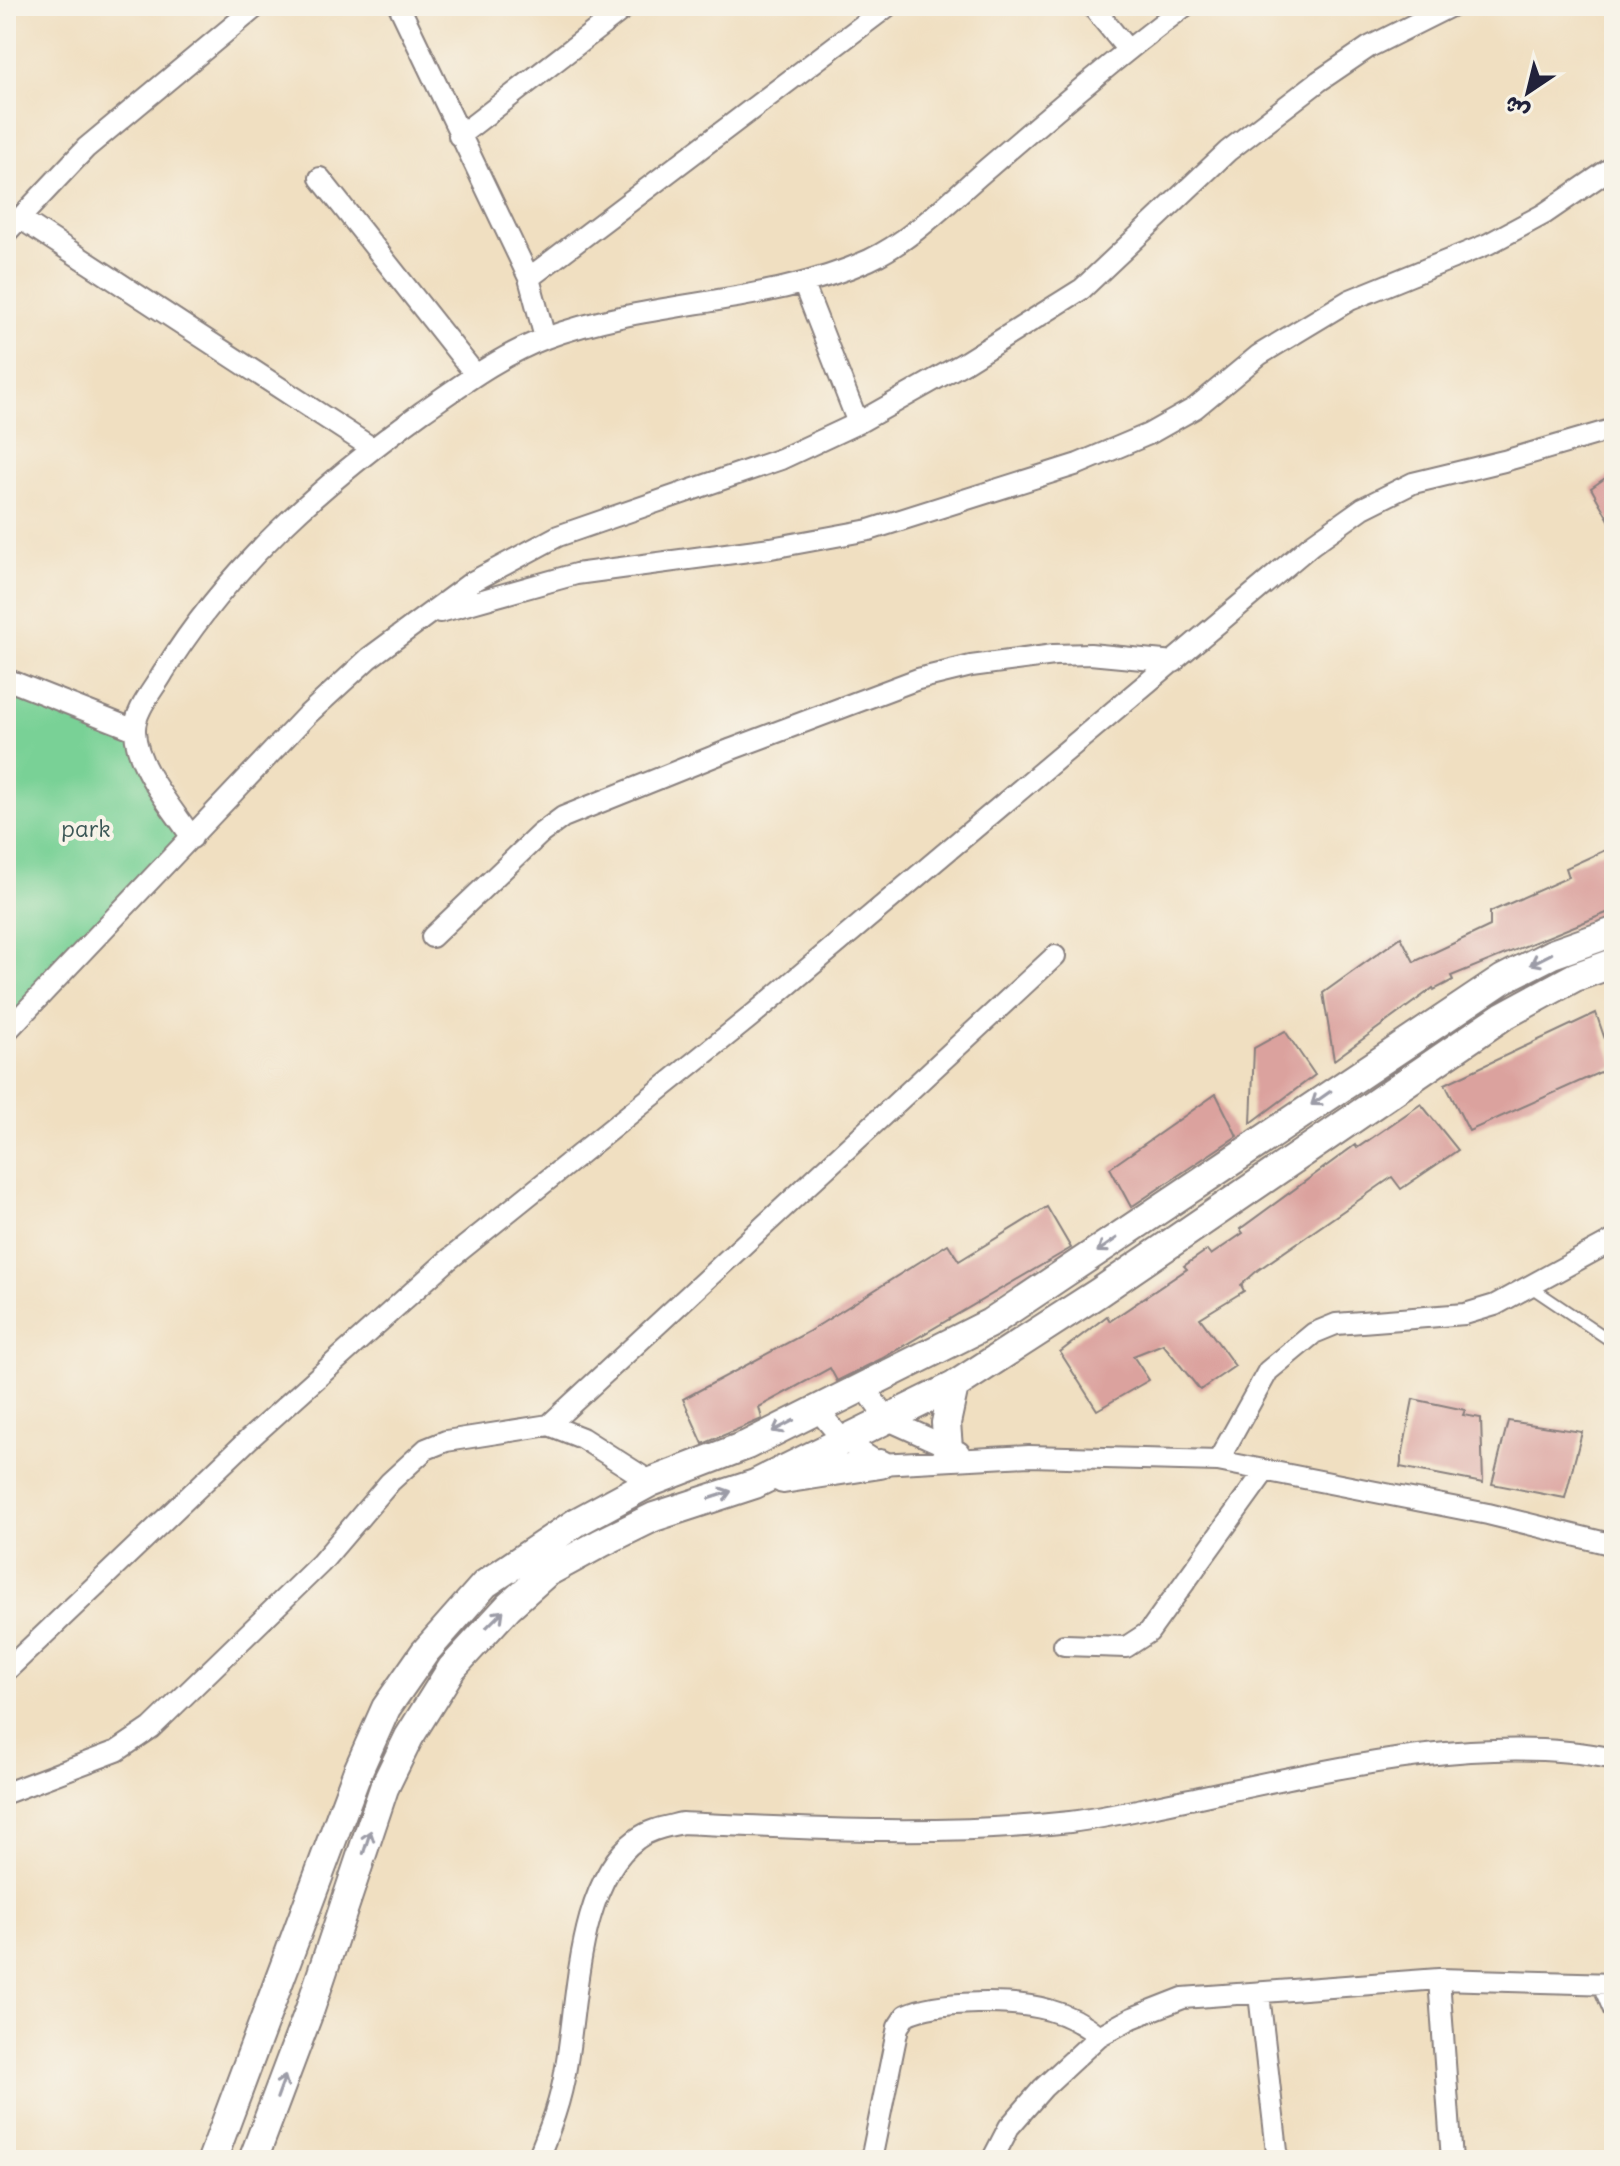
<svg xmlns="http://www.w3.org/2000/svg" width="1620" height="2166" font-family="Delius,'Playpen Sans Arabic',sans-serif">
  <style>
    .green { fill: #79d196; stroke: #4e7a68; stroke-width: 2 }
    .building { fill: #dba29e }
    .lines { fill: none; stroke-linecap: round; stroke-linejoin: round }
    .lane-casing { stroke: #89807e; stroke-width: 14 }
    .street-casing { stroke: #89807e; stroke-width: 24 }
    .secondary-casing { stroke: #89807e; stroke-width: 32 }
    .lane { stroke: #fff; stroke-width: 10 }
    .street { stroke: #fff; stroke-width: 20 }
    .secondary { stroke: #fff; stroke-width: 28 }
    .oneway { stroke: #9c9ca7 }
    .labels { text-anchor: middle; stroke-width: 8; stroke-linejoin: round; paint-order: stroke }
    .park-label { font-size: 24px; fill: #3c5756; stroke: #f7f3e8 }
  </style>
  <rect width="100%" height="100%" fill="#f7f3e8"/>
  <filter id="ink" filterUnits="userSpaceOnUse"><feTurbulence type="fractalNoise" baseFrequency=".0125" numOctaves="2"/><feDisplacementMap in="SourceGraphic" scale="16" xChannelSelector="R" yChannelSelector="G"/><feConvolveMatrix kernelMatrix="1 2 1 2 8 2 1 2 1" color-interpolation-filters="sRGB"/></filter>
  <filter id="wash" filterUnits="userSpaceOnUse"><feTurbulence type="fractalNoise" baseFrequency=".006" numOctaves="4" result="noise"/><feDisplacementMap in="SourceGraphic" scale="32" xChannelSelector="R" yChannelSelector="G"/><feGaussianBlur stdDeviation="1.8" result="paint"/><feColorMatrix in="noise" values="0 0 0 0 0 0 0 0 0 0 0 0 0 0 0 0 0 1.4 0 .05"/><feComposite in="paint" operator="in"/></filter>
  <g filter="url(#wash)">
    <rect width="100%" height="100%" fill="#f0dfc1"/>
    <!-- green -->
    <path class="green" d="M6,679L135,730L192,838L6,1032Z"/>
    <g id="blocks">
      <!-- building -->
      <path class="building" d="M1614,472V529L1591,488Z
        M1614,846V910L1451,976L1453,980L1434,990L1433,988L1334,1060L1323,993L1401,937L1414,962L1490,926V912L1569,877L1566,868Z
        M1596,1013L1614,1066L1469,1131L1445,1084Z
        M1285,1031L1315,1075L1251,1123L1254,1048Z
        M1216,1094L1237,1136L1131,1207L1110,1168Z
        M1421,1104L1458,1150L1401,1189L1392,1177L1258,1270L1241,1285L1244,1291L1200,1318L1235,1366L1200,1390L1163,1344L1133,1356L1149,1380L1097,1410L1060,1352L1107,1316L1110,1321L1187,1269L1184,1266L1207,1250L1211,1255L1243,1233L1240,1229L1355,1145L1357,1148Z
        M1047,1207L1071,1248L881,1359L837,1381L830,1368L759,1407L762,1419L703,1444L683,1399L808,1332L948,1244L959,1261Z
        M1413,1399L1465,1410L1463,1415L1481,1418L1483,1483L1400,1467Z
        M1508,1421L1582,1432L1565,1498L1492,1484Z"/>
    </g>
  </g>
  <g filter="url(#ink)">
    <use href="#blocks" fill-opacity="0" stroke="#89807e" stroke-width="2"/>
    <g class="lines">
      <!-- lane casing -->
      <g class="lane-casing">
        <path id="lane" d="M1531,1287L1614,1343"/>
      </g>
      <!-- street casing -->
      <g class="street-casing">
        <path id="street" d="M399,6L529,278L545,338
          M1092,6L1127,49
          M459,136L627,6
          M320,178L475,374
          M21,219L372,448
          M6,233L86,148L257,6
          M529,278L888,6
          M804,285L858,423
          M440,612L576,574L771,548L869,530L1078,464L1149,434L1195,408L1259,355L1350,300L1488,244L1544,214L1614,166
          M6,679L135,730
          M192,838C173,808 136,768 135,731C134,711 154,689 163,673C229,566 321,485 422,412C461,385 501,355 546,338C650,299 767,306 869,260C914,239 951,199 989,167C1053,112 1117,57 1185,6
          M432,937L540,834L563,817L732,749L918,679L971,666L1054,655L1090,654L1174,662
          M6,1032L306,716L369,658L472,582L558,536L781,459L858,423L964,363L1082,289L1228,151L1319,81L1369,47L1451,6
          M863,1386L888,1420L959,1452
          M816,1408L843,1440L880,1464L1029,1456L1218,1461L1488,1514L1614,1545
          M549,1425L1055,956
          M1218,1461L1268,1371L1314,1333L1336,1324L1465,1314L1495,1305L1614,1240
          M1064,1645L1126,1647L1149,1632L1265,1471
          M6,1671L249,1439L447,1261L749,1018L1311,545L1363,508L1413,483L1504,461L1614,429
          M6,1793L117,1751L151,1728L321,1563L390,1482L426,1449L446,1441L549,1425L582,1438L651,1482
          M1439,1979L1452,2160
          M1603,1984L1614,2010
          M1259,1994L1278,2160
          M537,2160C550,2129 561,2101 566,2067C578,2001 577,1883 637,1839C650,1829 666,1827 682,1823C811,1829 942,1836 1070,1822C1112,1817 1153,1806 1195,1798C1322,1771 1486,1731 1614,1759
          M871,2160L898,2027L906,2015C937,2000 1015,2000 1049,2010C1068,2015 1084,2024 1099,2036
          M992,2160L1009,2127L1043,2088L1099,2036L1132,2018L1183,1998L1439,1979L1614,1984"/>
      </g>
      <!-- secondary casing -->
      <g class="secondary-casing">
        <path id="secondary" d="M948,1448L946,1423L954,1386
          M783,1479L880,1464
          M212,2160L357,1773L386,1708L425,1652L485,1584L577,1522L651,1482L747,1445L990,1323L1503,979L1552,954L1614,932
          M253,2160L310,2009L384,1788L409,1737L452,1668L509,1606L546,1573L601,1543L654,1517L755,1484L954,1386L1098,1293L1503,1016L1575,977L1614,963"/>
      </g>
      <!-- lane -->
      <use href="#lane" class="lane"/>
      <!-- street -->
      <use href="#street" class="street"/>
      <!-- secondary -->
      <use href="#secondary" class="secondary"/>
    </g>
    <!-- one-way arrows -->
    <defs><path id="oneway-shaft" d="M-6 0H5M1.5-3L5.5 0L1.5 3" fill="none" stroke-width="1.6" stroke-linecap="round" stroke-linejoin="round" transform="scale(2)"/></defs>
    <g class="oneway">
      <use href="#oneway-shaft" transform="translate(1541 959) rotate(153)"/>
      <use href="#oneway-shaft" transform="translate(1321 1098) rotate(145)"/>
      <use href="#oneway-shaft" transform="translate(1107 1245) rotate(145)"/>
      <use href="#oneway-shaft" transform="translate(783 1426) rotate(152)"/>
      <use href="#oneway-shaft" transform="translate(720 1495) rotate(-18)"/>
      <use href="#oneway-shaft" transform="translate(495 1619) rotate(-45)"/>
      <use href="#oneway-shaft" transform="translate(367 1842) rotate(-72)"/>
      <use href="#oneway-shaft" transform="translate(281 2087) rotate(-70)"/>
    </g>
  </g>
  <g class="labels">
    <!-- park labels -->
    <g class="park-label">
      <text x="86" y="837">park</text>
    </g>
  </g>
  <!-- margin -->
  <rect width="1620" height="2166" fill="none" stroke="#f7f3e8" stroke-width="32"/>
  <!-- north arrow -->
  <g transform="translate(1528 92) rotate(215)" stroke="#f7f3e8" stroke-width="6" paint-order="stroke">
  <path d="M0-6L14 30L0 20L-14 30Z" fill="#22223b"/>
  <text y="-12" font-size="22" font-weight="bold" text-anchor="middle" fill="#22223b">ش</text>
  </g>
</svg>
